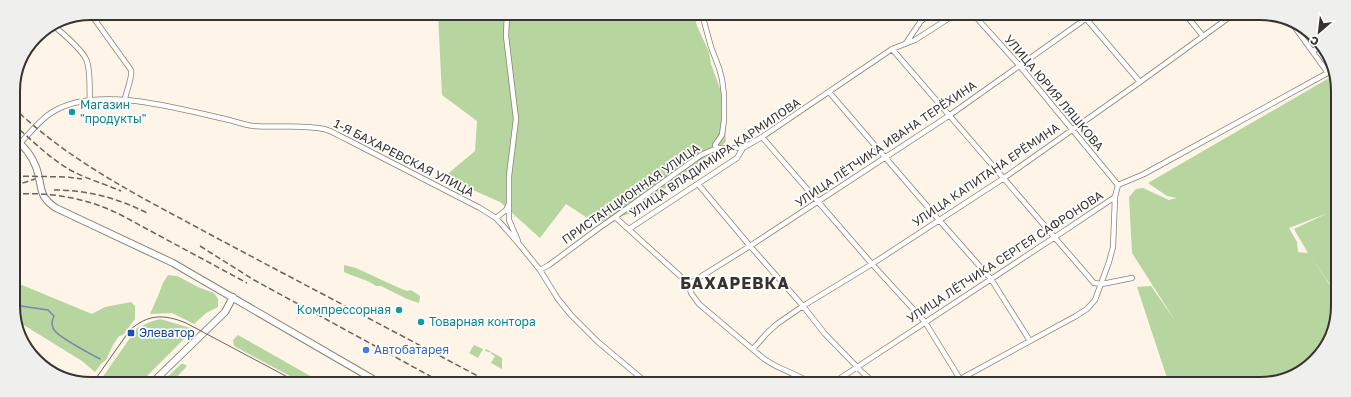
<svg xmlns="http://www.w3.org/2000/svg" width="1351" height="397" font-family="'Golos Text',sans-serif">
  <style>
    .green { fill: #b6d59f }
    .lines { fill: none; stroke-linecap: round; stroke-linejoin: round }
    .stream { stroke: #7488b0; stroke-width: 1.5 }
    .minor-casing { stroke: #898074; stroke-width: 6 }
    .secondary-casing { stroke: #898074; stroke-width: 8 }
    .minor { stroke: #fff; stroke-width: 4.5 }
    .secondary { stroke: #fff; stroke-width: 6 }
    .tram { stroke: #68645d; stroke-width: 1 }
    .rail { stroke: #68645d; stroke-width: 1.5; stroke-dasharray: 6 3; stroke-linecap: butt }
    .culture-dot { fill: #0f9aa8; stroke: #fff; stroke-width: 1.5 }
    .transit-dot { fill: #1a4fb4; stroke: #fff; stroke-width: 1.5 }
    .shop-dot { fill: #3f7fe0; stroke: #fff; stroke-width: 1.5 }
    .labels { text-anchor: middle; stroke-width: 3.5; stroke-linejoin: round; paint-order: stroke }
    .street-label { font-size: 12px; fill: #37342f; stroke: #fff }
    .culture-label { font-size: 12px; fill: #0d838f; stroke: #fff; text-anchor: start }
    .transit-label { font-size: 12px; fill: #164399; stroke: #fff; text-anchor: start }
    .shop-label { font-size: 12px; fill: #366cbe; stroke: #fff; text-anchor: start }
    .district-label { font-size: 16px; font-weight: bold; letter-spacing: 1px; fill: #37342f; stroke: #fff }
    .rim { fill: none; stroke: #37342f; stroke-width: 2 }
  </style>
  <rect width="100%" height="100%" fill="#fef4e7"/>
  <!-- green -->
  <path class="green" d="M438,14H694L697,26L709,52L711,64L722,94L726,142L633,213L595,223L566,204L540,238L500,202L444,177L475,151L477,121L442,95Z
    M1336,74L1337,76L1336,293L1308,253L1294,229L1328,213L1289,228L1297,242L1298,252L1308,253L1336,294L1335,326L1311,365L1264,384H1169L1137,287L1151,286L1176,322L1132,253L1129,197L1136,189L1143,188L1169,200L1177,198L1167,196L1148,183Z
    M344,265L356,268L397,287L407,291L411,290L420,296L419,303L407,299L381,286H376C369,280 354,277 344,272Z
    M168,275L177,276L198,287L214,293L218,299V307L206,313L194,324L172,313L150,314L158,296L163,283Z
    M14,284L22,285L92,314L105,307L131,302L135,306V319L123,335L119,336L113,345L106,360L101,364L95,372L82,361L14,319Z
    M160,319L194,329L141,382L100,381L137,328L150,322Z
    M238,335L312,377L311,380L314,382H301L234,346L233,340Z
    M474,345L483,349L478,358L469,353Z
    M486,349L502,358V369L491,363L495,356L491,354L492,353L485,351Z
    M181,364H184L187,366L172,382H162Z"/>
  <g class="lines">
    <!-- stream -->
    <path class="stream" d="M14,305L48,310L54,316C52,320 51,323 53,328C55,336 91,354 100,359"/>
    <!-- minor casing -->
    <g class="minor-casing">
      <path id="minor" d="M90,13L131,70C133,77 126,91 125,99
        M702,14L711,47L719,68L722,79L724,95V120L722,135L715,145L717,148
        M917,15L921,21
        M974,15L1019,65L1118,185
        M1083,15L1140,82
        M1186,15L1203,36
        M1291,22L1328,73
        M53,25C63,34 80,47 86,59C91,69 89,89 90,100
        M906,43L921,21L929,15
        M892,49L1094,283L1102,284L1132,278
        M1313,51L1320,46
        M829,92L939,220L991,279L1030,341
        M762,137L872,264L925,322L960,379
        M20,143C32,131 43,116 58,109C102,86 179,109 225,119C234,121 245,125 254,126C277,128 302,124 324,129C332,131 339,136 346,139L480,208L496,218L519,244L540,270L558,299L571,315L598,342L647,383
        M698,184L750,246L803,306L825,334L863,373L875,383
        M509,206V220L518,241
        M615,217L689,284L691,293L699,304L763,358C777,369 795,373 811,383
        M496,218L506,210L509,204V176L516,119L506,36L507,14
        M629,229L737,158L743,148L762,137L892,49L915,40L954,15
        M540,270L549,265L599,228L615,217L701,155L717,148H743
        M689,284L750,246L950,115L1091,15
        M753,349L767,333L777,324L803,306L872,264L1004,178L1140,82L1231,16
        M833,383L1055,237L1115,197L1118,185L1144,174L1333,70
        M953,383L1076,316L1087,309L1095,300L1109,262L1113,247L1115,197"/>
    </g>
    <!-- secondary casing -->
    <g class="secondary-casing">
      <path id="secondary" d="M13,137C23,145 32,156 36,167C43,186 37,196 56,208L173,263L378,382
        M153,382L225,312L233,297"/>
    </g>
    <!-- minor -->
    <use href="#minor" class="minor"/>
    <!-- secondary -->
    <use href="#secondary" class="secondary"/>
    <!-- tram -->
    <path class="tram" d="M94,381L130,330C148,314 164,314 186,323L297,382"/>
    <!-- rail -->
    <path class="rail" d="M13,107C71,163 143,198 213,236C305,285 397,333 489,382
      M13,124C32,140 50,159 72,171C87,179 105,184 121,191
      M14,176L67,177L82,179
      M14,186L35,179
      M54,190C87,190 118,198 147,213
      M14,194C52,192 87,198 121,215L247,283
      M200,246L254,280L441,382"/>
  </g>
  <!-- markers -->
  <g class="culture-dot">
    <circle cx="72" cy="112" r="4"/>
    <circle cx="399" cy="310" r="4"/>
    <circle cx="421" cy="322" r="4"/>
  </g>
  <rect class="transit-dot" x="127" y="329" width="8" height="8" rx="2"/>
  <circle class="shop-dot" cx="366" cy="350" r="4"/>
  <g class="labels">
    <!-- street labels -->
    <g class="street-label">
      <text transform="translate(1054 93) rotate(50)" y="4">УЛИЦА ЮРИЯ ЛЯШКОВА</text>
      <text transform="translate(886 144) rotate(-34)" y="4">УЛИЦА ЛЁТЧИКА ИВАНА ТЕРЁХИНА</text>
      <text transform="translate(404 158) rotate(27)" y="4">1-Я БАХАРЕВСКАЯ УЛИЦА</text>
      <text transform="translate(715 158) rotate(-34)" y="4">УЛИЦА ВЛАДИМИРА КАРМИЛОВА</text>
      <text transform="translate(986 175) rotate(-34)" y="4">УЛИЦА КАПИТАНА ЕРЁМИНА</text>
      <text transform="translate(631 194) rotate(-35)" y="4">ПРИСТАНЦИОННАЯ УЛИЦА</text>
      <text transform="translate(1005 257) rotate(-33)" y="4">УЛИЦА ЛЁТЧИКА СЕРГЕЯ САФРОНОВА</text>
    </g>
    <!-- culture labels -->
    <g class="culture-label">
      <text x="80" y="109">Магазин<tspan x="80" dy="14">"продукты"</tspan></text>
      <text x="391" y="314" text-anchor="end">Компрессорная</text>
      <text x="429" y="326">Товарная контора</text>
    </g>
    <!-- transit labels -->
    <g class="transit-label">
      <text x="139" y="337">Элеватор</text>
    </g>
    <!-- shop labels -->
    <g class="shop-label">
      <text x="374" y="354">Автобатарея</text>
    </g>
    <!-- district labels -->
    <g class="district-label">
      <text x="735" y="289">БАХАРЕВКА</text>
    </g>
  </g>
  <!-- crop -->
  <path d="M0 0H1351V397H0ZM91 20H1260A71 71 0 0 1 1331 91V306A71 71 0 0 1 1260 377H91A71 71 0 0 1 20 306V91A71 71 0 0 1 91 20Z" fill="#efefee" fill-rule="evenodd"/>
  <path class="rim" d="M91 20H1260A71 71 0 0 1 1331 91V306A71 71 0 0 1 1260 377H91A71 71 0 0 1 20 306V91A71 71 0 0 1 91 20Z"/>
  <!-- north arrow -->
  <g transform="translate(1319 32) rotate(208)" stroke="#ffffff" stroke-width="3" paint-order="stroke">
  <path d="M0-3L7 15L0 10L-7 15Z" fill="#37342f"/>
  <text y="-6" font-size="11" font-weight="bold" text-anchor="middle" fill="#37342f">С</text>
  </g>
</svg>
